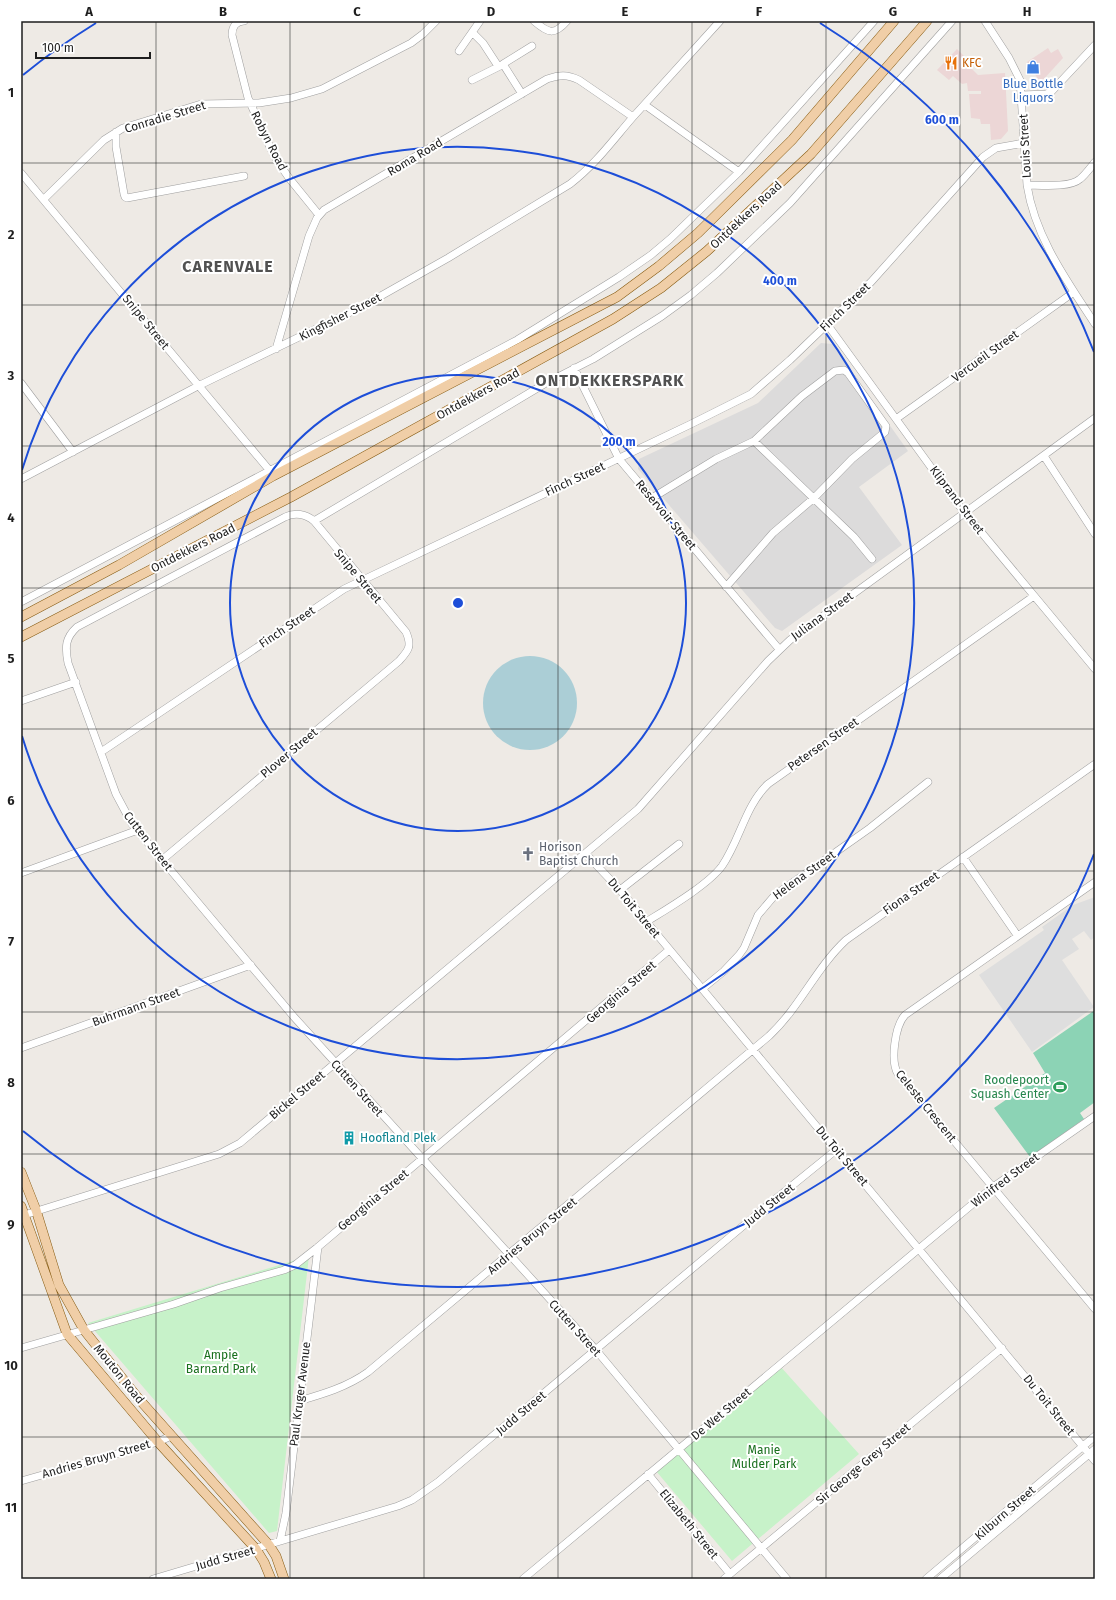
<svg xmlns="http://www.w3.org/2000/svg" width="1116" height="1600" font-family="'Fira Sans',sans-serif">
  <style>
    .residential { fill: #dcdbdb }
    .commercial { fill: #ecd6d6 }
    .park { fill: #c7f2c9 }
    .pitch { fill: #8cd3b5 }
    .parking { fill: #dedede }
    .water { fill: #abced6 }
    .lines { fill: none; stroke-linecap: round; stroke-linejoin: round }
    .minor-casing { stroke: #9f9f9f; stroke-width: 8 }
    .major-casing { stroke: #865b12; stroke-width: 10 }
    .minor { stroke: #fff; stroke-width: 7 }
    .major { stroke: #f0cea7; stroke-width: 9 }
    .grid { fill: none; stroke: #1e1e1e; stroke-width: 1; stroke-opacity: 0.55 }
    .ring { fill: none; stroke: #1d4ed8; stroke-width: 2 }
    .labels { text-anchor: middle; stroke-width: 4; stroke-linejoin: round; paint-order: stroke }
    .food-label { font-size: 12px; fill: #c56008; stroke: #fff; text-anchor: start }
    .shop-label { font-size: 12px; fill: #366cbe; stroke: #fff }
    .street-label { font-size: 12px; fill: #1e1e1e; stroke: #fff }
    .worship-label { font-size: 12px; fill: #5b616d; stroke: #fff; text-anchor: start }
    .leisure-label { font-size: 12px; fill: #27864d; stroke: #fff; text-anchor: end }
    .culture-label { font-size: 12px; fill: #0d838f; stroke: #fff; text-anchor: start }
    .park-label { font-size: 12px; fill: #196f1d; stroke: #fff }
    .district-label { font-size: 16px; font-weight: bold; letter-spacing: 1px; fill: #515151; stroke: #fff }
    .centre { fill: #1d4ed8; stroke: #fff; stroke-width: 2 }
    .ring-label { font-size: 12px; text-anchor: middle; font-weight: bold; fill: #1d4ed8; stroke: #fff; stroke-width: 4; stroke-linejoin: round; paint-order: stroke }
    .neatline { fill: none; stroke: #1e1e1e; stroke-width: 1.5 }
    .grid-label { font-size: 13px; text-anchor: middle; font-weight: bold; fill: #1e1e1e }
  </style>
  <rect width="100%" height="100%" fill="#eeeae5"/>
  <!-- residential -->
  <path class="residential" d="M821,343L832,344L908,451L859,487L902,545L782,631L775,628L638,469L639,459L758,403Z"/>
  <!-- commercial -->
  <path class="commercial" d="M1048,48L1051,53L1058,49L1063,58L1043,80L1038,79L1027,62Z
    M957,49L969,61L967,64L978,75L1005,73L1008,131L1001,139L991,140L990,124H981L980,119L971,118L969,94H981V91H968L967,83L962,84L953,76L949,80L937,70Z"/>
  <!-- park -->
  <path class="park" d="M309,1256L277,1531L269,1533L88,1323Z
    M780,1366L859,1454L732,1561L656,1471Z"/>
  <!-- pitch -->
  <path class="pitch" d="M1095,1010V1102L1080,1113L1084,1119L1030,1157L994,1108L1045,1073L1033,1053Z"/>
  <!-- parking -->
  <path class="parking" d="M1095,897V937L1091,940L1084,931L1072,939L1079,949L1062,960L1094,1007L1032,1052L979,975L1044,930L1042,927L1073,905Z"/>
  <!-- water -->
  <path class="water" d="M483 703a47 47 0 1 1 94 0a47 47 0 1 1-94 0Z"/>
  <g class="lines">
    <!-- minor casing -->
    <g class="minor-casing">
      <path id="minor" d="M244,21C236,21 232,27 232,35L248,98L270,147L278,162L289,178L319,215
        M534,21C548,33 554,36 567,21
        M985,21L1009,58L1020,80L1027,185C1035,237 1067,281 1095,324
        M473,33L483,43L498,66
        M459,51L480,21
        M472,80L502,65
        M522,94L503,64L532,46
        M1022,95L1046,94L1051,92L1095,45
        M645,105L739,172
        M116,132V147L124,194L125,197L127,198L244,176
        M21,173L270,471
        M1027,185C1040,185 1070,188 1080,179C1086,174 1090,168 1095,162
        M44,199L104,140L123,128L201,104L259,103L291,98L322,89L411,43L423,34L436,21
        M827,324L957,503L1095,669
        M276,349L309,236L317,218L324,210L547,79C559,75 567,74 579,80L633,117
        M574,368L619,459L779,649
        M21,383L73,452
        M896,419L1074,292
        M754,441L854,537L872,559
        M1044,456L1095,534
        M21,479L198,386L363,306L448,258L570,184C595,165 613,140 633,117C662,85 691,53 720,21
        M652,498L716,459L754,441L802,396L835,371L844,370L848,373L886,426L885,432L852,459L814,498L773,533L726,587
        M314,521L546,383L593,359L662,316L691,295L717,273L790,203L952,21
        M21,602L517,340L619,277L651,255L670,239L739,172L874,21
        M21,701L76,682
        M101,752L344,589L689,425L751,394L790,360L871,282L983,157L996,148L1024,143
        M586,854L620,890L1095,1461
        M963,857L1017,935
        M162,860L399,661C409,650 412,646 406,632L314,521C306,514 295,512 285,517L77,627C65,638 65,647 68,663L116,794L132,824L294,1017L596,1350L787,1579
        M21,873L138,830
        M1095,882L905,1015C895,1026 890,1061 898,1074L1095,1309
        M620,890L679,844
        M646,922C667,909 708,885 722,866C740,840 745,806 768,784L1034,596
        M702,989L724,971L739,955L744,948L758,915L775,895L870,828L928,782
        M21,1048L251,965
        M21,1216L219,1154L240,1143L638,809L768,661L790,640L1095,418
        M21,1348L174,1304L220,1288L284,1270L295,1265L318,1247L669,950
        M299,1401C323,1394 347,1387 368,1372L769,1036C800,1007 816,968 846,940L1095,764
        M648,1474L730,1574
        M21,1481L158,1442L171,1436
        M280,1541L286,1513L318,1247
        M153,1579L398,1506L412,1500L438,1482L762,1210L836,1150
        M523,1579L993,1187L1095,1116
        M724,1579L1002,1348
        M926,1579L1095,1436
        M940,1579L1095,1449"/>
    </g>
    <!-- major casing -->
    <g class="major-casing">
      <path id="major" d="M21,617L119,565L273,476L617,297L659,266L698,233L792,140L894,21
        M21,637L291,497L613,319L661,288L707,251L811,154L927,21
        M21,1172L36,1210L59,1285L84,1330L138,1398L269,1545L276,1556L284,1579
        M21,1206L67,1334L158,1442L256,1549L264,1562L271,1579"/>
    </g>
    <!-- minor -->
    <use href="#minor" class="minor"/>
    <!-- major -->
    <use href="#major" class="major"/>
  </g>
  <!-- grid -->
  <path class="grid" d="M156,21V1579M290,21V1579M424,21V1579M558,21V1579M692,21V1579M826,21V1579M960,21V1579M21,163H1095M21,305H1095M21,446H1095M21,588H1095M21,729H1095M21,871H1095M21,1012H1095M21,1154H1095M21,1295H1095M21,1437H1095"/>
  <!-- distance rings -->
  <g class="ring">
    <circle cx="458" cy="603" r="228"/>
    <path d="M22 470A456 456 0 1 1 22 736"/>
    <path d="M1094 854A684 684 0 0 1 23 1131M23 75A684 684 0 0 1 96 23M820 23A684 684 0 0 1 1094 352"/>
  </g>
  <!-- icons -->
  <defs>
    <g id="restaurant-bare" transform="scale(1.08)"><path d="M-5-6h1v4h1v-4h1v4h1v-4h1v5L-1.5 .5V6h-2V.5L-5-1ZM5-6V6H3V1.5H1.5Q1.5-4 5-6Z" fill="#e8710a" stroke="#fff" stroke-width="2.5" paint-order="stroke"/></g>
    <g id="shop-bare" transform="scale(1.08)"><path d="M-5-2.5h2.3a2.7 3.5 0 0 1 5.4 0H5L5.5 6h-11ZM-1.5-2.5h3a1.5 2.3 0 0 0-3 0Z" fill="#3f7fe0" stroke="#fff" stroke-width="2.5" paint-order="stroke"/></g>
    <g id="church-bare" transform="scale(1.08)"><path d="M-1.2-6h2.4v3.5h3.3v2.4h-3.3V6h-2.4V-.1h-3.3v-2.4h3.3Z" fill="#6b7280" stroke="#fff" stroke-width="2.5" paint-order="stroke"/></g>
    <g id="stadium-bare" transform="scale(1.08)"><path d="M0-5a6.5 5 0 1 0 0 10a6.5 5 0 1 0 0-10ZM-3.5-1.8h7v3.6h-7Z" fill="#2e9e5b" stroke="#fff" stroke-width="2.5" paint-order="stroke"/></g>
    <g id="building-bare" transform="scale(1.08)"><path d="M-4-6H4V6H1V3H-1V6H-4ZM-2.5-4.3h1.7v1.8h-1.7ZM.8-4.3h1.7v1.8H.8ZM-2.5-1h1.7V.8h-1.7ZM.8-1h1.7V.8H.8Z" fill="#0f9aa8" stroke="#fff" stroke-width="2.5" paint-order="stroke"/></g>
  </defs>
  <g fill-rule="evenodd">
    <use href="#restaurant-bare" x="951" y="63"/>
    <use href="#shop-bare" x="1033" y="67"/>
    <use href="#church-bare" x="528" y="854"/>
    <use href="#stadium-bare" x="1060" y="1087"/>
    <use href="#building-bare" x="349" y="1138"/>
  </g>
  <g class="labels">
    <!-- food labels -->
    <g class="food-label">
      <text x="962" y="67">KFC</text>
    </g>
    <!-- shop labels -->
    <g class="shop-label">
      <text x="1033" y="88">Blue Bottle<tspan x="1033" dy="14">Liquors</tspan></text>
    </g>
    <!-- street labels -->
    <g class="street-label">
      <text transform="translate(165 117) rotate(-17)" y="4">Conradie Street</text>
      <text transform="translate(269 141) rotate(63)" y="4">Robyn Road</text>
      <text transform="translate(1025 146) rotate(-93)" y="4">Louis Street</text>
      <text transform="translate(415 157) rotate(-31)" y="4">Roma Road</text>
      <text transform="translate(746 215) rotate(-43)" y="4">Ontdekkers Road</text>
      <text transform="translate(845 307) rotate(-44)" y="4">Finch Street</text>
      <text transform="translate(340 317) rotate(-27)" y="4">Kingfisher Street</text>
      <text transform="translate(146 322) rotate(51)" y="4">Snipe Street</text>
      <text transform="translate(985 356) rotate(-36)" y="4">Vercueil Street</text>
      <text transform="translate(478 394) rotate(-29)" y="4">Ontdekkers Road</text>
      <text transform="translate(575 479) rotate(-25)" y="4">Finch Street</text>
      <text transform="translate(957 500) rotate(53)" y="4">Kliprand Street</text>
      <text transform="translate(666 515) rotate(50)" y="4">Reservoir Street</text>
      <text transform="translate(193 548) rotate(-27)" y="4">Ontdekkers Road</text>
      <text transform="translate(358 576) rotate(50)" y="4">Snipe Street</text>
      <text transform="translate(822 616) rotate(-36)" y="4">Juliana Street</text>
      <text transform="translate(287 627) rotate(-34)" y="4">Finch Street</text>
      <text transform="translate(823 744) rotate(-35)" y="4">Petersen Street</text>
      <text transform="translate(289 753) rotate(-40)" y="4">Plover Street</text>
      <text transform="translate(148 841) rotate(52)" y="4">Cutten Street</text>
      <text transform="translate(804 875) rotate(-36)" y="4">Helena Street</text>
      <text transform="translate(911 893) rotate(-35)" y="4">Fiona Street</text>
      <text transform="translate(634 908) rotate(50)" y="4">Du Toit Street</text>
      <text transform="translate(621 992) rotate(-41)" y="4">Georginia Street</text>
      <text transform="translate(136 1007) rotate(-20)" y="4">Buhrmann Street</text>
      <text transform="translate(357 1088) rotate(48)" y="4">Cutten Street</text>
      <text transform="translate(297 1095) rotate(-40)" y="4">Bickel Street</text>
      <text transform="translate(926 1106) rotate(51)" y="4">Celeste Crescent</text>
      <text transform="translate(842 1156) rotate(50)" y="4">Du Toit Street</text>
      <text transform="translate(1005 1180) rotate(-37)" y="4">Winifred Street</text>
      <text transform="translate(373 1200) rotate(-40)" y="4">Georginia Street</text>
      <text transform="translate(769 1205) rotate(-39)" y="4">Judd Street</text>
      <text transform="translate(532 1236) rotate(-40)" y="4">Andries Bruyn Street</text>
      <text transform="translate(575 1328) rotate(48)" y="4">Cutten Street</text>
      <text transform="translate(119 1374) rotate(51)" y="4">Mouton Road</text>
      <text transform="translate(300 1394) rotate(-83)" y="4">Paul Kruger Avenue</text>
      <text transform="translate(1049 1405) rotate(51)" y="4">Du Toit Street</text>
      <text transform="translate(521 1413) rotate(-40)" y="4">Judd Street</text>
      <text transform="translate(721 1414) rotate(-40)" y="4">De Wet Street</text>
      <text transform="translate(96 1459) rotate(-16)" y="4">Andries Bruyn Street</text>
      <text transform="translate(863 1464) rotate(-40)" y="4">Sir George Grey Street</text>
      <text transform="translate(1005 1513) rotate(-41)" y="4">Kilburn Street</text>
      <text transform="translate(689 1524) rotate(51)" y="4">Elizabeth Street</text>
      <text transform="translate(225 1558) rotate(-16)" y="4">Judd Street</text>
    </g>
    <!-- worship labels -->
    <g class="worship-label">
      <text x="539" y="851">Horison<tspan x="539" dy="14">Baptist Church</tspan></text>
    </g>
    <!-- leisure labels -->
    <g class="leisure-label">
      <text x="1049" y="1084">Roodepoort<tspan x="1049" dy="14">Squash Center</tspan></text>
    </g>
    <!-- culture labels -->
    <g class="culture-label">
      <text x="360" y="1142">Hoofland Plek</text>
    </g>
    <!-- park labels -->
    <g class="park-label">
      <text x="221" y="1359">Ampie<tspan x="221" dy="14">Barnard Park</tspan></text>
      <text x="764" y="1454">Manie<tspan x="764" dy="14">Mulder Park</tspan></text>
    </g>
    <!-- district labels -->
    <g class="district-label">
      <text x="228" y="272">CARENVALE</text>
      <text x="610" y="386">ONTDEKKERSPARK</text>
    </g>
  </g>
  <circle cx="458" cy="603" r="6" class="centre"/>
  <g class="ring-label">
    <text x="942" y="124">600 m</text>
    <text x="780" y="285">400 m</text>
    <text x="619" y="446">200 m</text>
  </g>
  <!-- border -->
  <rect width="1116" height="1600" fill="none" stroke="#ffffff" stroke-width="44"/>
  <!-- scale -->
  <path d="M36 52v6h114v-6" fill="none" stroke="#1e1e1e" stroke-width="2"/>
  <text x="42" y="52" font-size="12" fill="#1e1e1e" stroke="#ffffff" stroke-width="3" paint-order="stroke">100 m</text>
  <rect x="22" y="22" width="1072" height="1556" class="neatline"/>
  <g class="grid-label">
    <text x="89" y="16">A</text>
    <text x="223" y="16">B</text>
    <text x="357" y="16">C</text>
    <text x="491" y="16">D</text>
    <text x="625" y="16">E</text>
    <text x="759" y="16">F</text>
    <text x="893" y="16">G</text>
    <text x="1027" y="16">H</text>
    <text x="11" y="97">1</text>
    <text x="11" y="239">2</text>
    <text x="11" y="380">3</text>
    <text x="11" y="522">4</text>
    <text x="11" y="663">5</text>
    <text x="11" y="805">6</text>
    <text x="11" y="946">7</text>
    <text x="11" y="1087">8</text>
    <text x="11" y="1229">9</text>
    <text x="11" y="1370">10</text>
    <text x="11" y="1512">11</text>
  </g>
</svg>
